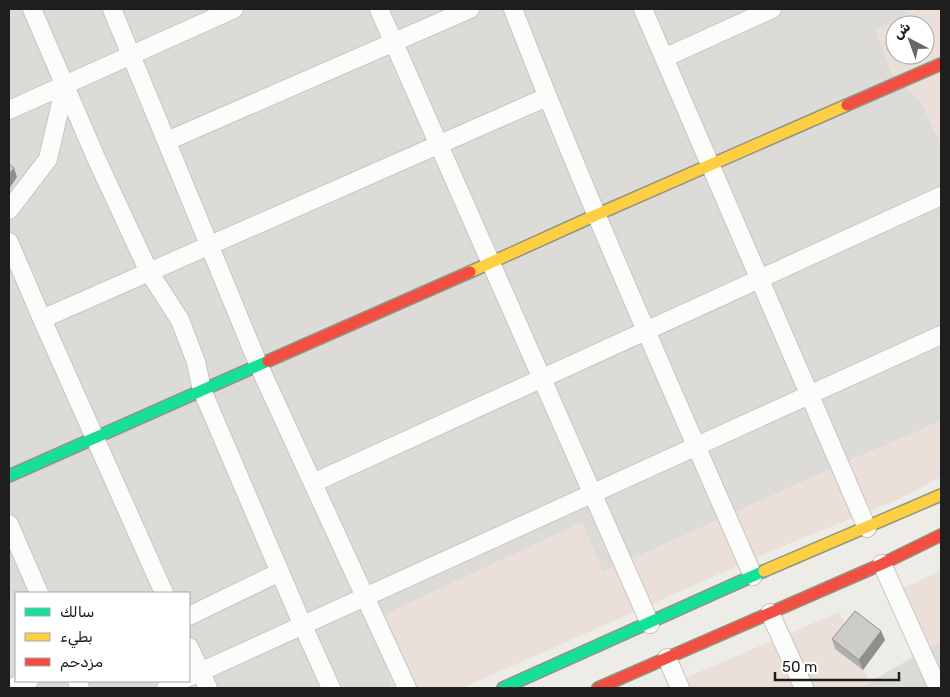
<svg xmlns="http://www.w3.org/2000/svg" width="950" height="697" font-family="Rubik,Vazirmatn,sans-serif">
  <style>
    .residential { fill: #dcdbd8; fill-rule: evenodd }
    .commercial { fill: #eadfd9; fill-rule: evenodd }
    .lines { fill: none; stroke-linecap: round; stroke-linejoin: round }
    .street-casing { stroke: #c5c5c3; stroke-width: 20 }
    .fast-casing { stroke: #909680; stroke-width: 14 }
    .slow-casing { stroke: #909680; stroke-width: 14 }
    .jam-casing { stroke: #909680; stroke-width: 14 }
    .street { stroke: #fcfcfb; stroke-width: 18 }
    .fast { stroke: #16e098; stroke-width: 11 }
    .slow { stroke: #ffcf43; stroke-width: 11 }
    .jam { stroke: #f24e42; stroke-width: 11 }
    .wall { fill: #b1afac }
    .shaded-wall { fill: #908f8c }
    .building { fill: #ceccc8; stroke: #908f8c }
  </style>
  <rect width="100%" height="100%" fill="#edece7"/>
  <!-- residential -->
  <path class="residential" d="M9,9H906L908,16L876,31L892,74L923,105L941,146V421L826,471L603,572L582,523L375,619L392,688H9ZM16,593H189V681H16Z
    M941,642V688H859L926,650Z"/>
  <!-- commercial -->
  <path class="commercial" d="M906,9H941V146L923,105L892,74L876,31L908,16ZM895,25H925V55H895Z
    M941,421V477L899,499L776,549L462,688H392L375,619L582,522L603,572L826,471Z
    M941,571V642L926,650L899,590Z
    M839,612L849,632L835,649L863,670L870,682L859,688H662Z"/>
  <g class="lines">
    <!-- street casing -->
    <g class="street-casing">
      <path id="street" d="M32,9L96,158L149,272L180,320L196,362L202,390L303,626L331,688
        M112,9L259,366L407,688
        M379,9L650,624
        M513,9C587,200 671,388 753,576
        M643,9L867,528
        M664,58L772,9
        M9,110L234,9
        M167,141L470,9
        M9,210L48,159L65,85
        M9,242L42,319L164,593
        M42,319L547,97
        M313,483L941,196
        M9,524L39,593
        M882,564L938,688
        M770,613L804,688
        M189,616L280,572
        M189,647L208,688
        M667,658L680,688
        M189,677L941,335
        M77,681L80,688
        M11,688L29,681
        M166,688L182,681"/>
    </g>
    <!-- fast casing -->
    <g class="fast-casing">
      <path id="fast" d="M9,476L268,361
        M503,688L764,571"/>
    </g>
    <!-- slow casing -->
    <g class="slow-casing">
      <path id="slow" d="M470,272L596,215L847,105
        M764,571L941,495"/>
    </g>
    <!-- jam casing -->
    <g class="jam-casing">
      <path id="jam" d="M847,105L941,64
        M268,361L470,272
        M598,688L882,564L941,535"/>
    </g>
    <!-- street -->
    <use href="#street" class="street"/>
    <!-- fast -->
    <use href="#fast" class="fast"/>
    <!-- slow -->
    <use href="#slow" class="slow"/>
    <!-- jam -->
    <use href="#jam" class="jam"/>
  </g>
  <!-- wall -->
  <path class="wall" d="M881,631L885,640L863,670L835,649L832,639Z"/>
  <!-- shaded-wall -->
  <path class="shaded-wall" d="M14,168L17,177L9,189V174Z
    M881,631L885,640L863,670L859,660Z"/>
  <!-- building -->
  <path class="building" d="M9,164L14,168L9,174Z
    M855,611L881,631L859,660L832,639Z"/>
  <!-- border -->
  <rect width="950" height="697" fill="none" stroke="#1e1e1e" stroke-width="20"/>
  <!-- legend -->
  <rect x="15" y="592" width="175" height="90" fill="#ffffff" stroke="#a5a5a5"/>
  <rect x="25" y="608" width="25" height="8" fill="#16e098" stroke="#a5a5a5"/>
  <text x="60" y="617" font-size="15" fill="#1e1e1e">سالك</text>
  <rect x="25" y="633" width="25" height="8" fill="#ffcf43" stroke="#a5a5a5"/>
  <text x="60" y="642" font-size="15" fill="#1e1e1e">بطيء</text>
  <rect x="25" y="658" width="25" height="8" fill="#f24e42" stroke="#a5a5a5"/>
  <text x="60" y="667" font-size="15" fill="#1e1e1e">مزدحم</text>
  <!-- north arrow -->
  <g transform="translate(910 40) rotate(319)"><circle r="24" fill="#ffffff" stroke="#a5a5a5"/>
  <path d="M0-4L9 19L0 12L-9 19Z" fill="#666664"/>
  <text y="-8" font-size="14" font-weight="bold" text-anchor="middle" fill="#1e1e1e">ش</text>
  </g>
  <!-- scale -->
  <path d="M775 672v8h124v-8" fill="none" stroke="#1e1e1e" stroke-width="2.5"/>
  <text x="782" y="672" font-size="15" fill="#1e1e1e" stroke="#ffffff" stroke-width="4" paint-order="stroke">50 m</text>
</svg>
